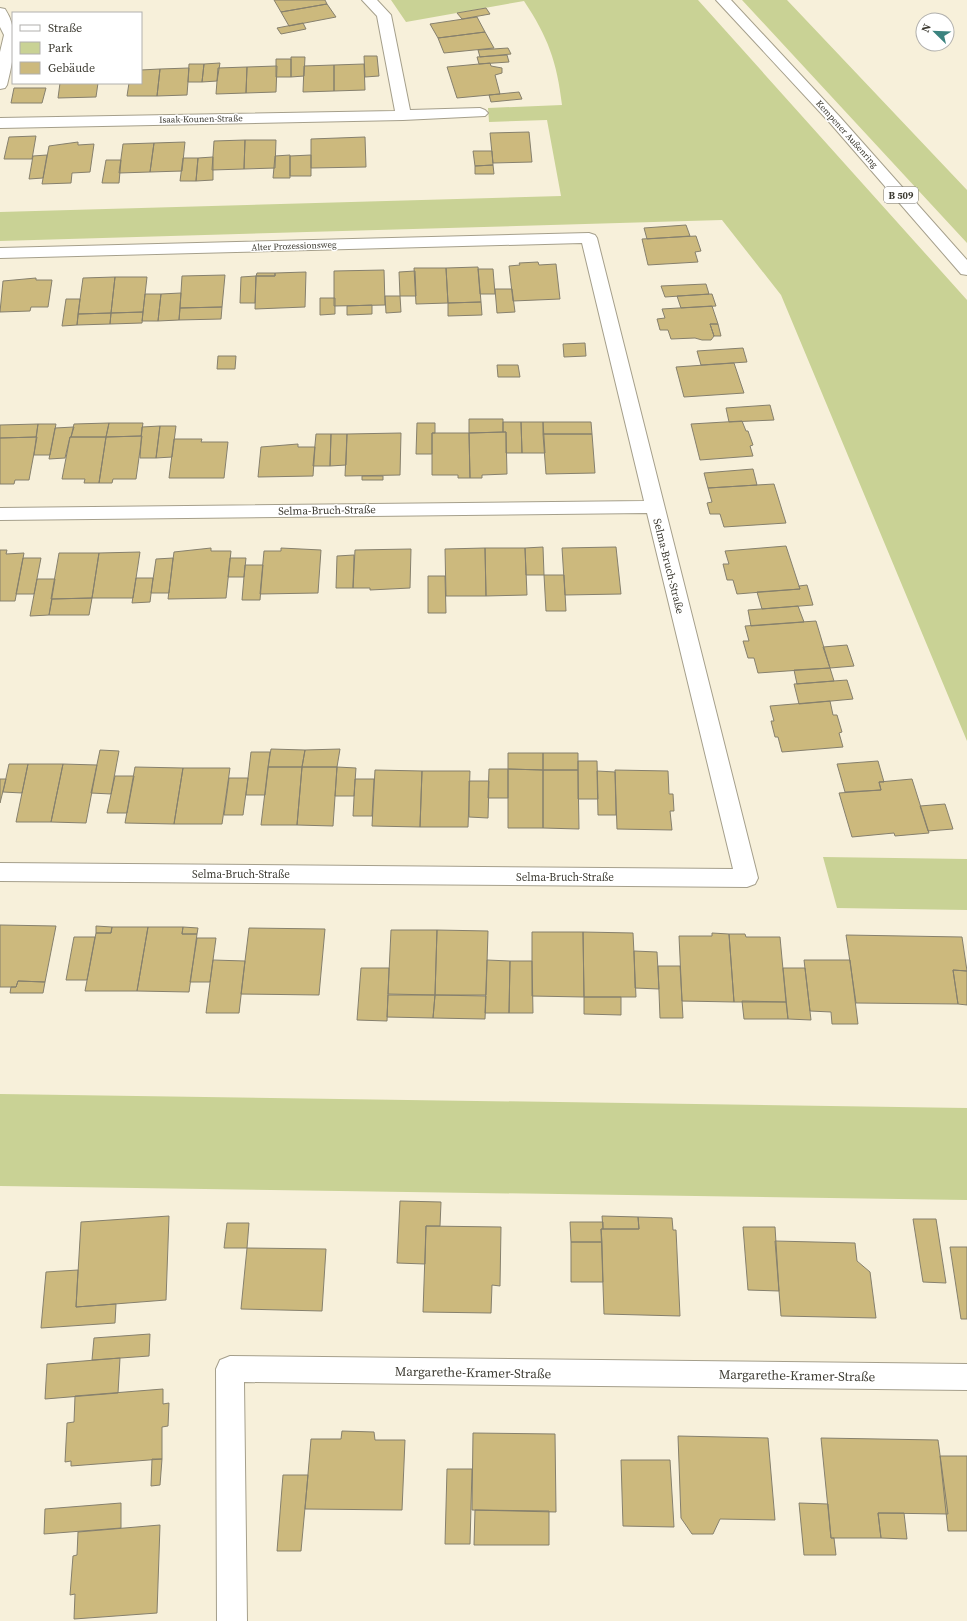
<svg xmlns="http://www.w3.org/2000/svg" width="967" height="1621" font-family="'Source Serif 4',serif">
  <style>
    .green { fill: #c9d295 }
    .building { fill: #ccb97d; stroke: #86806d }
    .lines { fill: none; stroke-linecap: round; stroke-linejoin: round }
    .service-casing { stroke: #a59f8b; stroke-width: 2 }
    .minor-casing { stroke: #a59f8b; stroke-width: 2 }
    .primary-casing { stroke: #a59f8b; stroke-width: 2 }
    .service { fill: #fff; fill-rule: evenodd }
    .minor { fill: #fff; fill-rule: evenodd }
    .primary { fill: #fff; fill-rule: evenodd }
    .labels { text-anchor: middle; stroke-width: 3; stroke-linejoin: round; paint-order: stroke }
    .far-street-label { font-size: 9px; fill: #3c3a31; stroke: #fff }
    .shield { fill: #fff; stroke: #76756f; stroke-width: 1 }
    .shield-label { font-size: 10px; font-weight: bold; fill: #3c3a31 }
    .street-label { font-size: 11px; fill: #3c3a31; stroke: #fff }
    .near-street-label { font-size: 13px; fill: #3c3a31; stroke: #fff }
  </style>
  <rect width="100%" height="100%" fill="#f7f0da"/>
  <!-- green -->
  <path class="green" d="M391,0H698L967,300V741L781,295L722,220L0,241V212L561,196L547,120L489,122L488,108L562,105C557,62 548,37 524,1L406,22Z
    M742,0H787L967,190V243Z
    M823,857L967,859V910L837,908Z
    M0,1094L967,1108V1200L0,1186Z"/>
  <!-- building -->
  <path class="building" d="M274,0H325L327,4L281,12Z
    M327,4L336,17L289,26L281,12Z
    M486,8L490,14L462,19L457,13Z
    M477,17L485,32L438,38L430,24Z
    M303,23L306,29L281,34L277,28Z
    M485,32L494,48L444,53L438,38Z
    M508,48L511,54L480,57L478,50Z
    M507,55L509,62L479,64L477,57Z
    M364,56H377L379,76L365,77Z
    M291,57H305L304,76L291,77Z
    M276,59H291V77H276Z
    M220,63L217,81L202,82L204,64Z
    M490,63L491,66L502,68V73L495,75L500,94L457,98L447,67Z
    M189,64H204L202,82H188Z
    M364,64L365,90L334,91V65Z
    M334,65V91L303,92L304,66Z
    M277,66L276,92L246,93L247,67Z
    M247,67L246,93L216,94L218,68Z
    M189,68L187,95L157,96L160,69Z
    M160,69L157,96H127L129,83H141V70Z
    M60,83H98L96,97L58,98Z
    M14,88H46L42,103H11Z
    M519,92L522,99L491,102L489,95Z
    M529,132L532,162L493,163L490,133Z
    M36,136L32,159H4L9,137Z
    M365,137L366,167L311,168V139Z
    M245,140H276L275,168L244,169Z
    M245,140L244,169L212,170L214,141Z
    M78,142V145L94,144L90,172L72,173L71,183L42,184L49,146Z
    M185,142L182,171L150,172L154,143Z
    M154,143L150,172L119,173L123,144Z
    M473,151H492L493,165L475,166Z
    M47,155L43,178L29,179L33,156Z
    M290,155V178H273L275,156Z
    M311,155V176H290V156Z
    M213,157V180L196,181L198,158Z
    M183,158H198L196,181H180Z
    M106,160H121L119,183H102Z
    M493,165L494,174H475V166Z
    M686,225L690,236L647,239L644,228Z
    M696,236L701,251L695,252L698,262L648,265L642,239Z
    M538,262L539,265L556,264L560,299L513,301L509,266L520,265L519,263Z
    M478,267L481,302L448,303L446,268Z
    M414,268H446L448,303L416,304Z
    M478,269H493L495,294H480Z
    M384,270L385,305L334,306V271Z
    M415,271L416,296H400L399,272Z
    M306,272L305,307L255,309L256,276H275V273Z
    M257,273H275V276H256Z
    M225,275L222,307L180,308L182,276Z
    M256,276L255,303H240L241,277Z
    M115,277L111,313L78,314L83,278Z
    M115,277H147L143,312L111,313Z
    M36,278V280H52L48,307H31L30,311L0,312L3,281Z
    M706,284L709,294L665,297L661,286Z
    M495,289H512L515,312L497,313Z
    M181,293L179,320L158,321L161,294Z
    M145,294H161L158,321H142Z
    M712,294L716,306L681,308L677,296Z
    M385,296H400L401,312L386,313Z
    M320,298H335V314L320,315Z
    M66,299H80L77,325L62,326Z
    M481,302L482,315L448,316V303Z
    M372,305V314L347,315V306Z
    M712,306L718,324H710L714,336L711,340H702L695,338L671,339L668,330H660L657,319L665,318L662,309Z
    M222,307L221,319L179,320L180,308Z
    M143,312L142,323L110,324L111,313Z
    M111,313L110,324L77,325L78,314Z
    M710,324H718L721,336H714Z
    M585,343L586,356L564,357L563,344Z
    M743,348L747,362L701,365L697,351Z
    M218,356H236L235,369H217Z
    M734,363L744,393L684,397L676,367Z
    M497,365H518L520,377H498Z
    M770,405L774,420L729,422L726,408Z
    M469,419H503V432L469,433Z
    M742,421L746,431H748L753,445L750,446L753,456L700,460L691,424Z
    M503,422H521L522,453H506V432H503Z
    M521,422H543L545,453H522Z
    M543,422H591L592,434H543Z
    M109,423H143L141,436L106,437Z
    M109,423L106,437H71L74,424Z
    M417,423H435V433H432V454H416Z
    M38,424L36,437L0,438V425Z
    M38,424H56L50,455H34Z
    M160,426H176L172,457L156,458Z
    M160,426L156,458H140L142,427Z
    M74,427L71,437H70L65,458L49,459L55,428Z
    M506,432L507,474L482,475V478H470L469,433Z
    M401,433L400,475L345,476L347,434Z
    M432,433H469L470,478H458V475H432Z
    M316,434H331L330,466H313Z
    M331,434H347L346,465L330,466Z
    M543,434H592L595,473L546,474Z
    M142,436L136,479H113L112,483H99L106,437Z
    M37,437L29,480H15L14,484H0V438Z
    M70,437H106L99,483H84L85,479H62Z
    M174,439H202L201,442H228L224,478H169Z
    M298,444V447H315L313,476L258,477L261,447Z
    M753,469L757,485L708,488L704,473Z
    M362,476H383V480H362Z
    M774,484L786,523L724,527L720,514H710L707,503L712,502L708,488Z
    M786,546L800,589L737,594L733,580H727L723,564H729L725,551Z
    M543,547L544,575H526L525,548Z
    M616,547L621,594L565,595L562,548Z
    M211,548V551H231L226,598L168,599L174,552Z
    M281,548L321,550L318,593L260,594L264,551H281Z
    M485,548H525L527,595L486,596Z
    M485,548L486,596H446L445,549Z
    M411,549L410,588L370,590V588H353L355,550Z
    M0,550H7L6,554L24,553L15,601H0Z
    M140,552L133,598H92L99,553Z
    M59,553H99L92,598L51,599Z
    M354,555L353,588H336L337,556Z
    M23,558H41L34,594H16Z
    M173,558L169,593H151L156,559Z
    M230,558H246L244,577H228Z
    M245,565H263L260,600H242Z
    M544,575H564L566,611H546Z
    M428,576H445L446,613H428Z
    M136,578H153L150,602L132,603Z
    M37,579H55L49,615L30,616Z
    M807,585L813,605L762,609L757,592L800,589L799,586Z
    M92,598L89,615H49L52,599Z
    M798,606L804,622L751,626L748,610Z
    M816,621L830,668L758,673L754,658H748L743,641H749L745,626Z
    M847,645L854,666L830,668L823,647Z
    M830,668L834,681L797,684L794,670Z
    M847,680L853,699L799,704L794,684Z
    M830,701L833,715H837L842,732L839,733L843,747L782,752L778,737H775L771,721H774L770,706Z
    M271,749L305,750L302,767H268Z
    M340,749L337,767H302L305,750Z
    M100,750L119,751L111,794L91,793Z
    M251,752H270L265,795H246Z
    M508,753H543V770L508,769Z
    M543,753H578V770H543Z
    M578,761H597L598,799H578Z
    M878,761L884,782H879L881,790L845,792L837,764Z
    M9,764H28L22,793L3,792Z
    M28,764H63L51,822H16Z
    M63,764L97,765L86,823L51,822Z
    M135,767L183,768L174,824L125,823Z
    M268,767H302L297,825H261Z
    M302,767H337L333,826L297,825Z
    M337,767L356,768L354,796H335Z
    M183,768H230L222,824H174Z
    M489,769H508V798H488Z
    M508,769L543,770V828H508Z
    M375,770L422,771L420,827L372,826Z
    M543,770H578L579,829L543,828Z
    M615,770L668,771L669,794H673L674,811H670L672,830L617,829Z
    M422,771H470L468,827H420Z
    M597,771L615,772L616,815H598Z
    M115,776H134L127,813H107Z
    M229,778H248L243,815H224Z
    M0,779H6L0,803Z
    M355,779H374L372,816H353Z
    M912,779L929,833L895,836L894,833L852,837L839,793L881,790L879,782Z
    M469,781H489L488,818L469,817Z
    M945,804L953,829L928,831L920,806Z
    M0,925L56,926L45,982L18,981L16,987H0Z
    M96,926L112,927L111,933H96Z
    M112,927H148L137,991H85L96,933H111Z
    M148,927H183L182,934H197L189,992L137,991Z
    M183,927L198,928L197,934H182Z
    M249,928L325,929L319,995L241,994Z
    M391,930H437L435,995L388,994Z
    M437,930L488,931L486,995H435Z
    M532,932H583L584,997L532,996Z
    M583,932L633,933L636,997H584Z
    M712,933L729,934L734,1002L682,1001L679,936H712Z
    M729,934H745L746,937H780L786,1002H734Z
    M846,935L962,937L967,971L953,970L958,1004L856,1003Z
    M74,937H95L87,980H66Z
    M197,938H216L210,982H190Z
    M634,951L657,952L659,989L635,988Z
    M213,960L245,961L239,1013H206Z
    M487,960L510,961L509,1013H485Z
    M804,960H850L858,1024H832L831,1012L810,1011Z
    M510,961H532L533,1013H509Z
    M658,966H680L683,1018H660Z
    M361,968H389L387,1021L357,1020Z
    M783,968H805L811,1020L788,1019Z
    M953,970L967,971V1005L958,1004Z
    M18,981L45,982L43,993H10L11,987H16Z
    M388,995H435L433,1018L387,1017Z
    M435,995L486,996L485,1019L433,1018Z
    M584,997H621V1015L584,1014Z
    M742,1001L786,1002L788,1019H744Z
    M400,1201L441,1202L440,1226H426L425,1264L397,1263Z
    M169,1216L166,1300L76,1307L81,1222Z
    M602,1216L638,1217L639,1229H603Z
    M638,1217L672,1218L673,1230H676L680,1316L604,1314L601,1229H639Z
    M913,1219H936L946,1283L923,1282Z
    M570,1222H603V1229H601L602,1242H571Z
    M227,1223H249L247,1248H224Z
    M426,1226L501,1227L500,1286L492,1285L491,1313L423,1312Z
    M743,1227H775L779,1291L748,1290Z
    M775,1241L855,1243L857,1261L870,1272L876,1318L781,1316Z
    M571,1242H602L603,1282H571Z
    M950,1247H967V1319H961Z
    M247,1248L326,1249L322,1311L241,1309Z
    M78,1270L76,1307L116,1304L115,1323L41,1328L46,1272Z
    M150,1334L149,1356L92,1360L94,1338Z
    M120,1358L118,1393L45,1399L47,1364Z
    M163,1389V1404L169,1403L168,1426L162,1427V1459L71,1466V1461L65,1462L67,1423L74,1422L75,1396Z
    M342,1431L374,1432L375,1440H405L402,1510L305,1509L311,1439H341Z
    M473,1433L555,1434L556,1512L472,1510Z
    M678,1436L768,1438L775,1520L720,1519L713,1534H692L681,1518Z
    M821,1438L938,1440L948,1514L878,1513L881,1538H831Z
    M940,1456H967V1531H948Z
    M152,1459H162L160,1485L151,1486Z
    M621,1460H670L674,1527L623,1526Z
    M447,1469H472L470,1544H445Z
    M283,1475H308L301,1551H277Z
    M121,1503V1528L44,1534L45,1509Z
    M799,1503L828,1504L831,1538H834L836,1555H804Z
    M475,1510L549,1511V1545H474Z
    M878,1513H904L907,1539L881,1538Z
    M160,1525L157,1613L74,1619L75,1594L70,1595L73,1556L77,1555L78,1532Z"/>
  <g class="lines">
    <!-- service casing -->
    <g class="service-casing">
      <path id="service" d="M0,8L5,9C20,31 13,61 7,85L5,88L0,89V52L4,35L0,27Z"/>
    </g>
    <!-- minor casing -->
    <g class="minor-casing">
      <path id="minor" d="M362,0H377L391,15L410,110L480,108L485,110L488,113L485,116L403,120L0,128V118L395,111L377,16Z
        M589,233L595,235L597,238L758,878L755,884L747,887L0,881V863L733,869L647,513L0,520V508L644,501L582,243L0,258V248Z
        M230,1356L967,1364V1390L244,1382L247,1621H217L216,1369L220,1360Z"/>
    </g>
    <!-- primary casing -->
    <g class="primary-casing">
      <path id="primary" d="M716,0H731L840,117L967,260V275L961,274L830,123Z"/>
    </g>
    <!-- service -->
    <use href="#service" class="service"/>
    <!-- minor -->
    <use href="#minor" class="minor"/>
    <!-- primary -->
    <use href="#primary" class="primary"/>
  </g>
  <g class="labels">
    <!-- far-street labels -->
    <g class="far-street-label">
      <text transform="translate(201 119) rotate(-1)" y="3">Isaak-Kounen-Straße</text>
      <text transform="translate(847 134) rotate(48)" y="3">Kempener Außenring</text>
      <text transform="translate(294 246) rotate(-2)" y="3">Alter Prozessionsweg</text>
    </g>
    <!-- shield labels -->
    <rect class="shield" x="884" y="187" width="34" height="16" rx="3"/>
    <g class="shield-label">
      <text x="901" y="199">B 509</text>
    </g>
    <!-- street labels -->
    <g class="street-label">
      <text transform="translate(327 510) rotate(-1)" y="4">Selma-Bruch-Straße</text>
      <text transform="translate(669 566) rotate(76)" y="4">Selma-Bruch-Straße</text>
      <text x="241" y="878">Selma-Bruch-Straße</text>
      <text x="565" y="881">Selma-Bruch-Straße</text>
    </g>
    <!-- near-street labels -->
    <g class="near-street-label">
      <text transform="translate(473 1372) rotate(1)" y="5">Margarethe-Kramer-Straße</text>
      <text transform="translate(797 1375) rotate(1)" y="5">Margarethe-Kramer-Straße</text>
    </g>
  </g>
  <!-- legend -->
  <rect x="12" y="12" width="130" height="72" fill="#ffffff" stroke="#b1b0ad"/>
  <rect x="20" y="25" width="20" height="6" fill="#ffffff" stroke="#b1b0ad"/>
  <text x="48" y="32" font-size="12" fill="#3c3a31">Straße</text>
  <rect x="20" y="42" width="20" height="12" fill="#c9d295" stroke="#b1b0ad"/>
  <text x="48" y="52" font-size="12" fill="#3c3a31">Park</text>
  <rect x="20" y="62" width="20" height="12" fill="#ccb97d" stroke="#b1b0ad"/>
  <text x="48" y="72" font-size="12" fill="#3c3a31">Gebäude</text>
  <!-- north arrow -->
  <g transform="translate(935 32) rotate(293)"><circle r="19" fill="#ffffff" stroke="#b1b0ad"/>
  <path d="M0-3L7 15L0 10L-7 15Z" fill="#3b837f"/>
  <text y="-6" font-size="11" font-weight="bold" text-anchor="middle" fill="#3c3a31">N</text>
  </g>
</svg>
